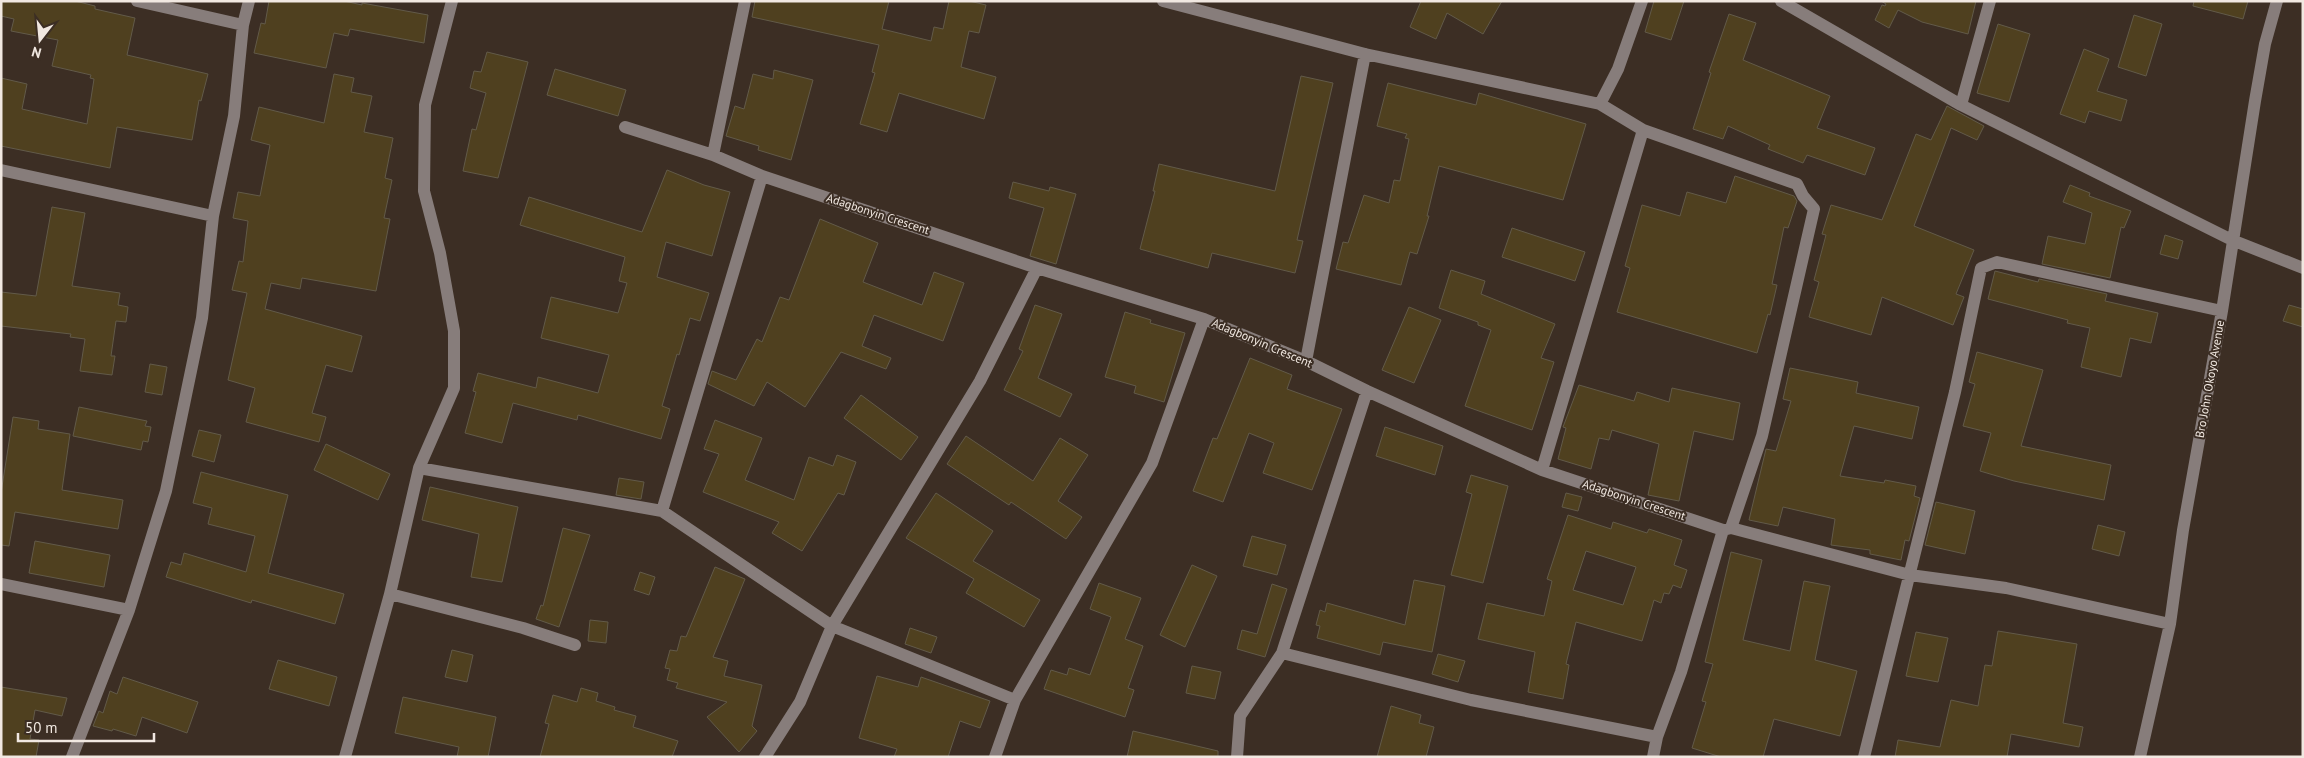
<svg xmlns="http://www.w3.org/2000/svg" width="2304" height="758" font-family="'PT Sans',sans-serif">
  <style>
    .building { fill: #4f401f; stroke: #625a49; fill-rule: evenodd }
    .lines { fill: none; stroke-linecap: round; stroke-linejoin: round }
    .minor { stroke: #877d7b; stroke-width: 12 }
    .labels { text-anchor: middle; stroke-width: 4; stroke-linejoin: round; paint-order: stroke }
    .street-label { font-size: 12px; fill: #f1e8e1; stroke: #3c2e24 }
  </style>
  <rect width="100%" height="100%" fill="#3c2e24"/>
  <!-- building -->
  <path class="building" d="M1,1H75L95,6V9L135,18L127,55L208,74L201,101L199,100L192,140L117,127L110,168L1,146V78L27,84L22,109L87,124L94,79L90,78L91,75L52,66L58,40L11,31L14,19L1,16Z
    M269,1H344L362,5V3L428,15L424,43L350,29L348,36L334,33L326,68L254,53L261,23L265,24Z
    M755,1H889L882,29L931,41L934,27L943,29L949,1H969L986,5L979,33L969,31L961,67L996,77L984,119L899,93L887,132L860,124L875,73L872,72L879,45L752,17Z
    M1421,1H1502L1483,34L1447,13L1436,39L1410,27Z
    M1654,1H1684L1671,40L1645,32Z
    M1881,1H1976L1968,34L1922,22L1898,10L1889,28L1875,20L1882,5L1885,6L1886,4Z
    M2194,1H2248L2243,19L2193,6Z
    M1729,14L1756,23L1743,60L1830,96L1817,128L1875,148L1865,175L1807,155L1803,163L1768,149L1770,145L1728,126L1723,139L1693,129L1711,73L1709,72Z
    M2134,15L2162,24L2146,76L2118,67Z
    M1998,24L2030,34L2009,102L1977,93Z
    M2084,49L2109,59L2097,91L2127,100L2121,121L2089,111L2085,123L2060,114Z
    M487,52L528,62L498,178L463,171L472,129L476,130L486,93L470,88L474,71L481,72Z
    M555,69L626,90L618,116L547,95Z
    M774,70L813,80L791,160L758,150L759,146L726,136L735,106L744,109L753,74L773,79Z
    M334,74L354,78L351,92L372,96L364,132L393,138L385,178L392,180L384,218L390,219L376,291L302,278L300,289L271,283L265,309L362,336L352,372L326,365L312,413L326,417L319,442L246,422L255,388L228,380L247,293L232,290L239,261L243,262L248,221L233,218L238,192L260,196L270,145L251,140L259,107L324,123Z
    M1301,76L1333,83L1297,240L1303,241L1295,273L1212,253L1208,268L1140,249L1155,191H1153L1159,164L1275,191Z
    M1388,83L1476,105L1479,93L1586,124L1563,200L1439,166L1427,216H1429L1417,254L1410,252L1401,285L1336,269L1343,242L1348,243L1364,195L1389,203L1394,180L1400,181L1409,139L1405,138L1407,134L1377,126Z
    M1947,106L1984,126L1977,140L1951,128L1914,226L1974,250L1956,294L1964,297L1953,325L1882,297L1871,335L1809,317L1819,282L1814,280L1826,235L1822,234L1831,205L1882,220L1916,134L1931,140Z
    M667,170L704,185L730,192L712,256L666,242L657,277L709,293L700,321L690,318L679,355L677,354L662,406L670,409L661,439L578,415L577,420L513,403L502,443L465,433L476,392L473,391L478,373L536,388L538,377L598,393L609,355L541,338L551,297L618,313L627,283L619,281L625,257L520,225L529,197L642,232Z
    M1735,176L1794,196L1797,201L1788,228L1784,227L1772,284L1777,285L1770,315L1768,314L1757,353L1617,312L1630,268L1625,266L1642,205L1680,216L1687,192L1726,203Z
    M1013,182L1049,191L1050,187L1076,194L1056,264L1030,256L1044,208L1009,198Z
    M2070,185L2090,193L2089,196L2131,211L2124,228L2121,227L2110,278L2042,264L2048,236L2085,244L2092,213L2063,202Z
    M52,207L85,213L72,286L120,293L118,305L128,307L126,322L116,321L111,356H115L112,375L80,371L85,339L70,337L71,334L1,326V292L36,296Z
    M820,219L878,243L863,282L922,305L934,272L964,283L943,341L874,315L862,346L891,358L886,369L841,352L805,407L767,382L754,406L708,384L712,371L736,380L757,339L762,342L780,297L789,300Z
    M1512,228L1585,252L1575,281L1502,257Z
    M2165,235L2183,241L2178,259L2160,254Z
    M1451,270L1485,281L1481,294L1555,324L1541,358L1554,362L1532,430L1465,406L1491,330L1478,325V322L1439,308Z
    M1995,271L2038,282L2039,279L2107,294L2105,301L2158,313L2151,343L2130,338L2121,377L2081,367L2090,328L2067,323L2068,320L1988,299Z
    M1035,305L1062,314L1038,378L1072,394L1060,417L1004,390L1023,351L1019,349Z
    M2289,305L2303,309V327L2283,321Z
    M1409,307L1441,320L1414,383L1382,370Z
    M1125,312L1151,320L1150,323L1185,333L1164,402L1134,393L1136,386L1105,377Z
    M1977,352L2043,370L2021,446L2111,465L2104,500L2014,481L1980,471L1991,433L1963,426L1975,384L1969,382Z
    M1250,358L1292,375L1287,389L1342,409L1312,490L1263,473L1274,443L1249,433L1223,502L1193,491L1213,438L1217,439Z
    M150,364L167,367L162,395L145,392Z
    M1790,368L1858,382L1856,393L1919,407L1912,439L1854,426L1840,476L1884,483L1885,480L1916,486L1914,496L1920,498L1909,541L1905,540L1901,560L1870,554V550L1831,545L1835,519L1783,507L1778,526L1749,520L1766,449L1776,451L1791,401L1783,399Z
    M1579,385L1634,401L1637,392L1669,402L1672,388L1740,403L1733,440L1694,431L1679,501L1648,495L1659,444L1612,430L1609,440L1599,438L1591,469L1558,459L1566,428L1563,427Z
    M861,395L918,437L901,460L844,418Z
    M79,407L147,421L145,426L151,427L148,442L143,441L141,450L73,436Z
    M13,417L39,421L38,429L70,434L62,490L123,500L118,529L15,512L9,546L1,545V493Z
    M715,420L762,438L745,480L794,500L809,457L833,466L837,455L856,462L844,495L838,493L802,551L772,533L779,522L703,492L719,454L704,449Z
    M1385,427L1443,446L1435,475L1376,456Z
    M199,430L221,435L214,462L192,456Z
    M966,436L1033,481L1060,438L1088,455L1058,501L1082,517L1066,539L1011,502L1009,505L947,464Z
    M326,444L390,474L378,500L314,470Z
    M201,472L288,495L268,573L344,594L335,624L252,600L251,603L166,577L171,562L181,565L184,553L246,572L255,536L208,524L212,508L193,503Z
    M1471,475L1508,486L1483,583L1451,575L1472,494L1466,492Z
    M619,478L644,482L641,499L616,495Z
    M430,487L518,507L502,582L471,577L479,534L422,520Z
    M936,493L993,531L973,561L1040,600L1024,627L966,593L974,579L906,538Z
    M1566,493L1582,497L1578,511L1562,507Z
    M1936,502L1975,511L1965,554L1925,545Z
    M1568,515L1611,529L1613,522L1647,533L1649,529L1682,540L1674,565L1687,570L1681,588L1673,585L1669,594L1664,593L1661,603L1654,600L1642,641L1576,622L1566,664L1569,665L1563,699L1528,692L1535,652L1478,639L1487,603L1544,616L1552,581L1547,579ZM1586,551L1636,567L1623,605L1573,590Z
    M2098,525L2125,532L2119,556L2092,549Z
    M563,528L590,535L559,627L536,619L541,605L543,606Z
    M1252,536L1286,545L1277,575L1243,566Z
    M35,541L110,555L104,587L29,573Z
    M1731,552L1762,560L1743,640L1790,651L1804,581L1830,586L1815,660L1857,671L1840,736L1774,719L1763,757H1721L1692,748L1706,702L1702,701L1713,664L1705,662Z
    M1192,565L1217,576L1185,647L1160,635Z
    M715,567L745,579L713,657L728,661L724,676L762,685L752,726L757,731L739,752L707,717L727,702L676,688L678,683L667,680L670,669L665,668L670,650L677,651L681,636L686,637Z
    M640,572L655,577L649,595L634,590Z
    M1414,580L1445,586L1432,652L1383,642L1380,655L1317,638L1320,626L1316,625L1320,610L1325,612L1327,603L1405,625Z
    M1099,583L1141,598L1125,639L1143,646L1128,688L1134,690L1125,717L1044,689L1051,670L1067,675L1069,668L1090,675L1111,617L1090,609Z
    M1272,584L1287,589L1265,657L1237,649L1242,630L1257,634Z
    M590,620L608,622L606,643L588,641Z
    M910,628L937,637L931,653L905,644Z
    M1998,631L2077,644L2063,723L2083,727L2079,747L2011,734L2007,757H1895L1898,740L1940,747L1951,700L1978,706L1985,665L1992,666Z
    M1916,632L1948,638L1938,682L1906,676Z
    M452,650L473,655L467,682L445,677Z
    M1438,654L1465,661L1458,682L1432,674Z
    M278,660L337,677L329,706L269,689Z
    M1192,666L1221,672L1215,699L1186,693Z
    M877,676L918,687L921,677L990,701L980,728L960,721L948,757H894L897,749L859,738Z
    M123,677L198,702L187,733L142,717L136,736L113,729L112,731L93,726L99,711L103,713L110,691L117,694Z
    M1,687L67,698L62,716L35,710L30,739L39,740L36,757H1Z
    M581,688L598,693L596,701L615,707L614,710L636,716L633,727L678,741L672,757H540L549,724L545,723L553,695L577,702Z
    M403,697L496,717L488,757H457L459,747L395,733Z
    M1391,706L1421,715L1419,723L1434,727L1426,757H1377Z
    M1133,731L1218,751V757H1127Z"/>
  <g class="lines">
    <!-- minor -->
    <path class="minor" d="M137,1L243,25
      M1163,1L1365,54L1600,104L1643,130L1797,184L1803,196L1814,209L1762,436L1731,528
      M1781,1L1961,105L2232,240L2303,268
      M1600,104L1618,69L1642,1
      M1961,105L1990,1
      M625,127L713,155L762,176L1037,268L1204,319L1306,361L1367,391L1542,470L1723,530L1731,528L1910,575L2006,588L2170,624
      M713,155L745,1
      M1,170L213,216
      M1306,361L1365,54
      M419,468L662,511L832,626L1015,700
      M1542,470L1643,130
      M662,511L762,176
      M1,584L129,610
      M390,594L523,628L575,645
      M1282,653L1471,700L1657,737
      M72,757L129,610L166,491L202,318L213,216L234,116L243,25L249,1
      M345,757L390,594L419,468L454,388V331L440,253L424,191L425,105L452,1
      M765,757L800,702L832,626L980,381L1037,268
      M995,757L1015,700L1152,463L1204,319
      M1237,757L1240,716L1282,653L1367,391
      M1653,757L1657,737L1681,672L1723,530
      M1864,757L1955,392L1981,268L1997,262L2222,311
      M2140,757L2170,624L2183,530L2222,311L2255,101L2265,44L2277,1"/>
  </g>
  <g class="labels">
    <!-- street labels -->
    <g class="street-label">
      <text transform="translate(878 214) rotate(18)" y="4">Adagbonyin Crescent</text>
      <text transform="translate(1262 343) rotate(23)" y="4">Adagbonyin Crescent</text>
      <text transform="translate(2210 379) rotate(-80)" y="4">Bro John Okoyo Avenue</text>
      <text transform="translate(1634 500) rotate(18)" y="4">Adagbonyin Crescent</text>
    </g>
  </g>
  <!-- border -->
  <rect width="2304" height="758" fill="none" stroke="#f1e8e1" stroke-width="5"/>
  <!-- north arrow -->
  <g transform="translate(40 40) rotate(196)" stroke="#3c2e24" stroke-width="4" paint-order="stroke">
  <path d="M0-4L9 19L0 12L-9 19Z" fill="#f1e8e1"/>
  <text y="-8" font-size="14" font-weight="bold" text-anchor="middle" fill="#f1e8e1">N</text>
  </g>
  <!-- scale -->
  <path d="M18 733v8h136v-8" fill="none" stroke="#f1e8e1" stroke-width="2.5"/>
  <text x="25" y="733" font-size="15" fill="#f1e8e1" stroke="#3c2e24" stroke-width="4" paint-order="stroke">50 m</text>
</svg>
